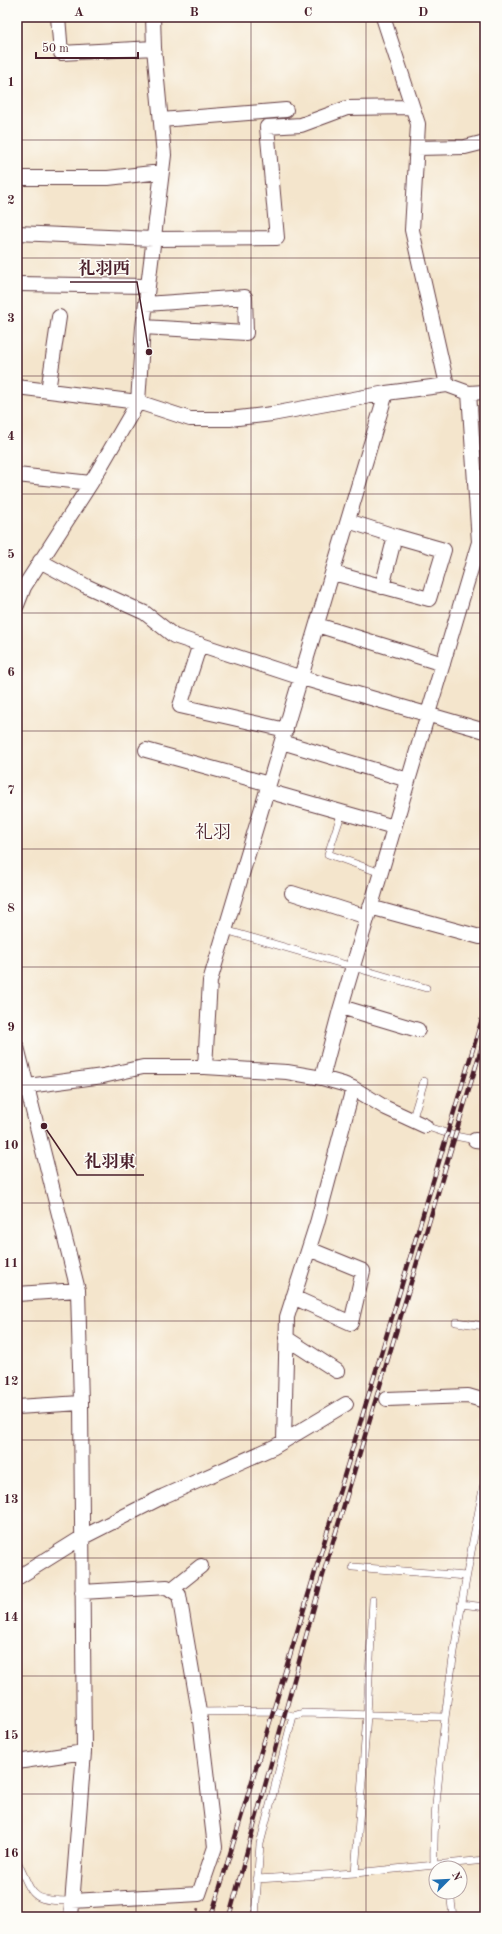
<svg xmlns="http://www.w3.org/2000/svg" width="502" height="1934" font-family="'Old Standard TT','Noto Serif JP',serif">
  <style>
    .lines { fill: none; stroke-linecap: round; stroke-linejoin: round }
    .lane-casing { stroke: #643d43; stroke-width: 8 }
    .street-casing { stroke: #643d43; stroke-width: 16 }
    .path { stroke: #643d43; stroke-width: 2.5; stroke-dasharray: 3 3; stroke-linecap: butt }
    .lane { stroke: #fff; stroke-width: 7 }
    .street { stroke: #fff; stroke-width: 14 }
    .rail-casing { stroke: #4a1f2b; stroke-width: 4.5 }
    .rail { stroke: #fdfcf7; stroke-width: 3; stroke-dasharray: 9; stroke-linecap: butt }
    .grid { fill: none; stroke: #4a1f2b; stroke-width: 1; stroke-opacity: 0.55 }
    .labels { text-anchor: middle; stroke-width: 3; stroke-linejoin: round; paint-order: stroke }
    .quarter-label { font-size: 18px; fill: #4a1f2b; stroke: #fdfcf7 }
    .leader { fill: none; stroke: #4a1f2b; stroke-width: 1.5 }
    .callout-dot { fill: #4a1f2b; stroke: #fdfcf7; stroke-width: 1.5 }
    .callout-label { font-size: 17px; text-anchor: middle; font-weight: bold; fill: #4a1f2b; stroke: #fdfcf7; stroke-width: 3; stroke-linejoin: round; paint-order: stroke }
    .neatline { fill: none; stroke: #4a1f2b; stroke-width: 1.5 }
    .grid-label { font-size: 13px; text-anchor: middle; font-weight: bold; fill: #4a1f2b }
  </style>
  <rect width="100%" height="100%" fill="#fdfcf7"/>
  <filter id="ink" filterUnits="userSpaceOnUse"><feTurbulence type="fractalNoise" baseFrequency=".025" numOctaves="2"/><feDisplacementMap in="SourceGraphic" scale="8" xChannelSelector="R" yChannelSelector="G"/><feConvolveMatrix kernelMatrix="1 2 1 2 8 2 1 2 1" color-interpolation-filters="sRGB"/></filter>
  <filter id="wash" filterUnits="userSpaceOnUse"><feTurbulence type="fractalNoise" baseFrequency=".012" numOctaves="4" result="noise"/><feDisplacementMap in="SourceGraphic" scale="16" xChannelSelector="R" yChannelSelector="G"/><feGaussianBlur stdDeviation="0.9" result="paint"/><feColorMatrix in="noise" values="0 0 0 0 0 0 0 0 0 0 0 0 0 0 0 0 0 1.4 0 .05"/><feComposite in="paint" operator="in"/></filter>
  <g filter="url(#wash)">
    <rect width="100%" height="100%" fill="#f4e5cc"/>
  </g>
  <g filter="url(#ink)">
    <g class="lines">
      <!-- lane casing -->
      <g class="lane-casing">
        <path id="lane" d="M342,812L328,854L381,873
          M225,930L426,988
          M412,1121L424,1081
          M425,1126L455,1136L475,1140
          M456,1322L485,1326
          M353,1567L466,1576
          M461,1604L485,1607
          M199,1712L274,1711L293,1716L260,1844L255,1917
          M293,1716L303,1713L444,1717
          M17,1861C34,1897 30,1901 72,1901
          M434,1864C433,1827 437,1792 441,1755C450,1662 467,1570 485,1479
          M355,1873L367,1715L373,1600
          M257,1879L355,1873L485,1860
          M450,1892L453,1917"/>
      </g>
      <!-- street casing -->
      <g class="street-casing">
        <path id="street" d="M58,17L61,53L154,48
          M383,17L418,124L412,230L447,385
          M161,120L286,110
          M417,148L465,147L485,142
          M17,178H108L161,172
          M17,233L153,239L277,238L267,127L301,125L347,108L412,107
          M17,284L148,286
          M143,327L246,333L245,297L146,304
          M17,387L138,402L190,419H230L272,414L386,393L447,385L469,393L485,392
          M48,391L59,317
          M17,475L91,483
          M348,521L395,536
          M40,561L86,586L145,613L174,636L302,678L485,731
          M333,573L429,599L444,550L395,536L382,587
          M17,605L24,587L91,483L138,402L143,327L164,155L154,48L153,17
          M317,625L443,664
          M200,644L180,706L286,730
          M282,742L408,780
          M146,750L269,784
          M267,791L394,827
          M292,893L367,917
          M370,907L480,937
          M341,1007L418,1030
          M17,1047L78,1290L81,1403L84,1752L71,1917
          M205,1067L210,981L386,393
          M322,1078L340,1010L479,542L469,393
          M28,1086L103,1076L143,1067H205L287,1072L322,1078L343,1084L353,1088L386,1108L425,1126
          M475,1140L485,1141
          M17,1294L78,1290
          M293,1297L351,1323L363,1271L309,1249
          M286,1338L337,1371
          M387,1399L468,1396L485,1401
          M17,1407L81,1403
          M284,1441L287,1317L317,1223L353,1088
          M17,1578L81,1538L164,1496L274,1447L346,1404
          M171,1590L201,1566
          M17,1762L84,1752
          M72,1901L199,1894L215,1847L199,1712L179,1595L167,1587L82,1592"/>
      </g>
      <!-- path -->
      <path class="path" d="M197,1917L198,1906"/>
      <!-- lane -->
      <use href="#lane" class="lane"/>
      <!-- street -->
      <use href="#street" class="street"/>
      <!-- rail casing -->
      <g class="rail-casing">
        <path id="rail" d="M211,1917L485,1009
          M229,1917L320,1585L485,1036"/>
      </g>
      <!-- rail -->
      <use href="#rail" class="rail"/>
    </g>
  </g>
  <!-- grid -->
  <path class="grid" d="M136,17V1917M251,17V1917M366,17V1917M17,140H485M17,258H485M17,376H485M17,494H485M17,613H485M17,731H485M17,849H485M17,967H485M17,1085H485M17,1203H485M17,1321H485M17,1440H485M17,1558H485M17,1676H485M17,1794H485"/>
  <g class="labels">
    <!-- quarter labels -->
    <g class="quarter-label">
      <text x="213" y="838">礼羽</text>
    </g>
  </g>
  <!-- callouts -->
  <path class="leader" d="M149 352L137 282H70M44 1126L77 1175H144"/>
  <g class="callout-dot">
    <circle cx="149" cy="352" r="4"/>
    <circle cx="44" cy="1126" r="4"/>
  </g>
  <g class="callout-label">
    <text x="104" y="274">礼羽西</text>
    <text x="110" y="1167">礼羽東</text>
  </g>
  <!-- margin -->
  <rect width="502" height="1934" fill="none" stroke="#fdfcf7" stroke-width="44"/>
  <!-- north arrow -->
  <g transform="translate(448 1880) rotate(66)"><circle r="19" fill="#fdfcf7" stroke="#b5a4a5"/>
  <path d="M0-3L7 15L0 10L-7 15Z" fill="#1f6fb2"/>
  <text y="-6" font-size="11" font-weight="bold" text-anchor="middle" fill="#4a1f2b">N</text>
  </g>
  <!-- scale -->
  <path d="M36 52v6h102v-6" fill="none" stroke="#4a1f2b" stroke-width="2"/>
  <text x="42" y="52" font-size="12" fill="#4a1f2b" stroke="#fdfcf7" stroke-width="3" paint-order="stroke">50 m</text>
  <rect x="22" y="22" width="458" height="1890" class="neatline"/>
  <g class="grid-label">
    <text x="79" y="16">A</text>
    <text x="194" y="16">B</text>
    <text x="308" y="16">C</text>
    <text x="423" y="16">D</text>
    <text x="11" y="86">1</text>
    <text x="11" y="204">2</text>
    <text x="11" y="322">3</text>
    <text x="11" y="440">4</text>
    <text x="11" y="558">5</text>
    <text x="11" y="676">6</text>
    <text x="11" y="794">7</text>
    <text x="11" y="912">8</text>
    <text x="11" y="1031">9</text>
    <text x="11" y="1149">10</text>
    <text x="11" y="1267">11</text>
    <text x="11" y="1385">12</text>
    <text x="11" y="1503">13</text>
    <text x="11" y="1621">14</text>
    <text x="11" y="1739">15</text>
    <text x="11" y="1857">16</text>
  </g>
</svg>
